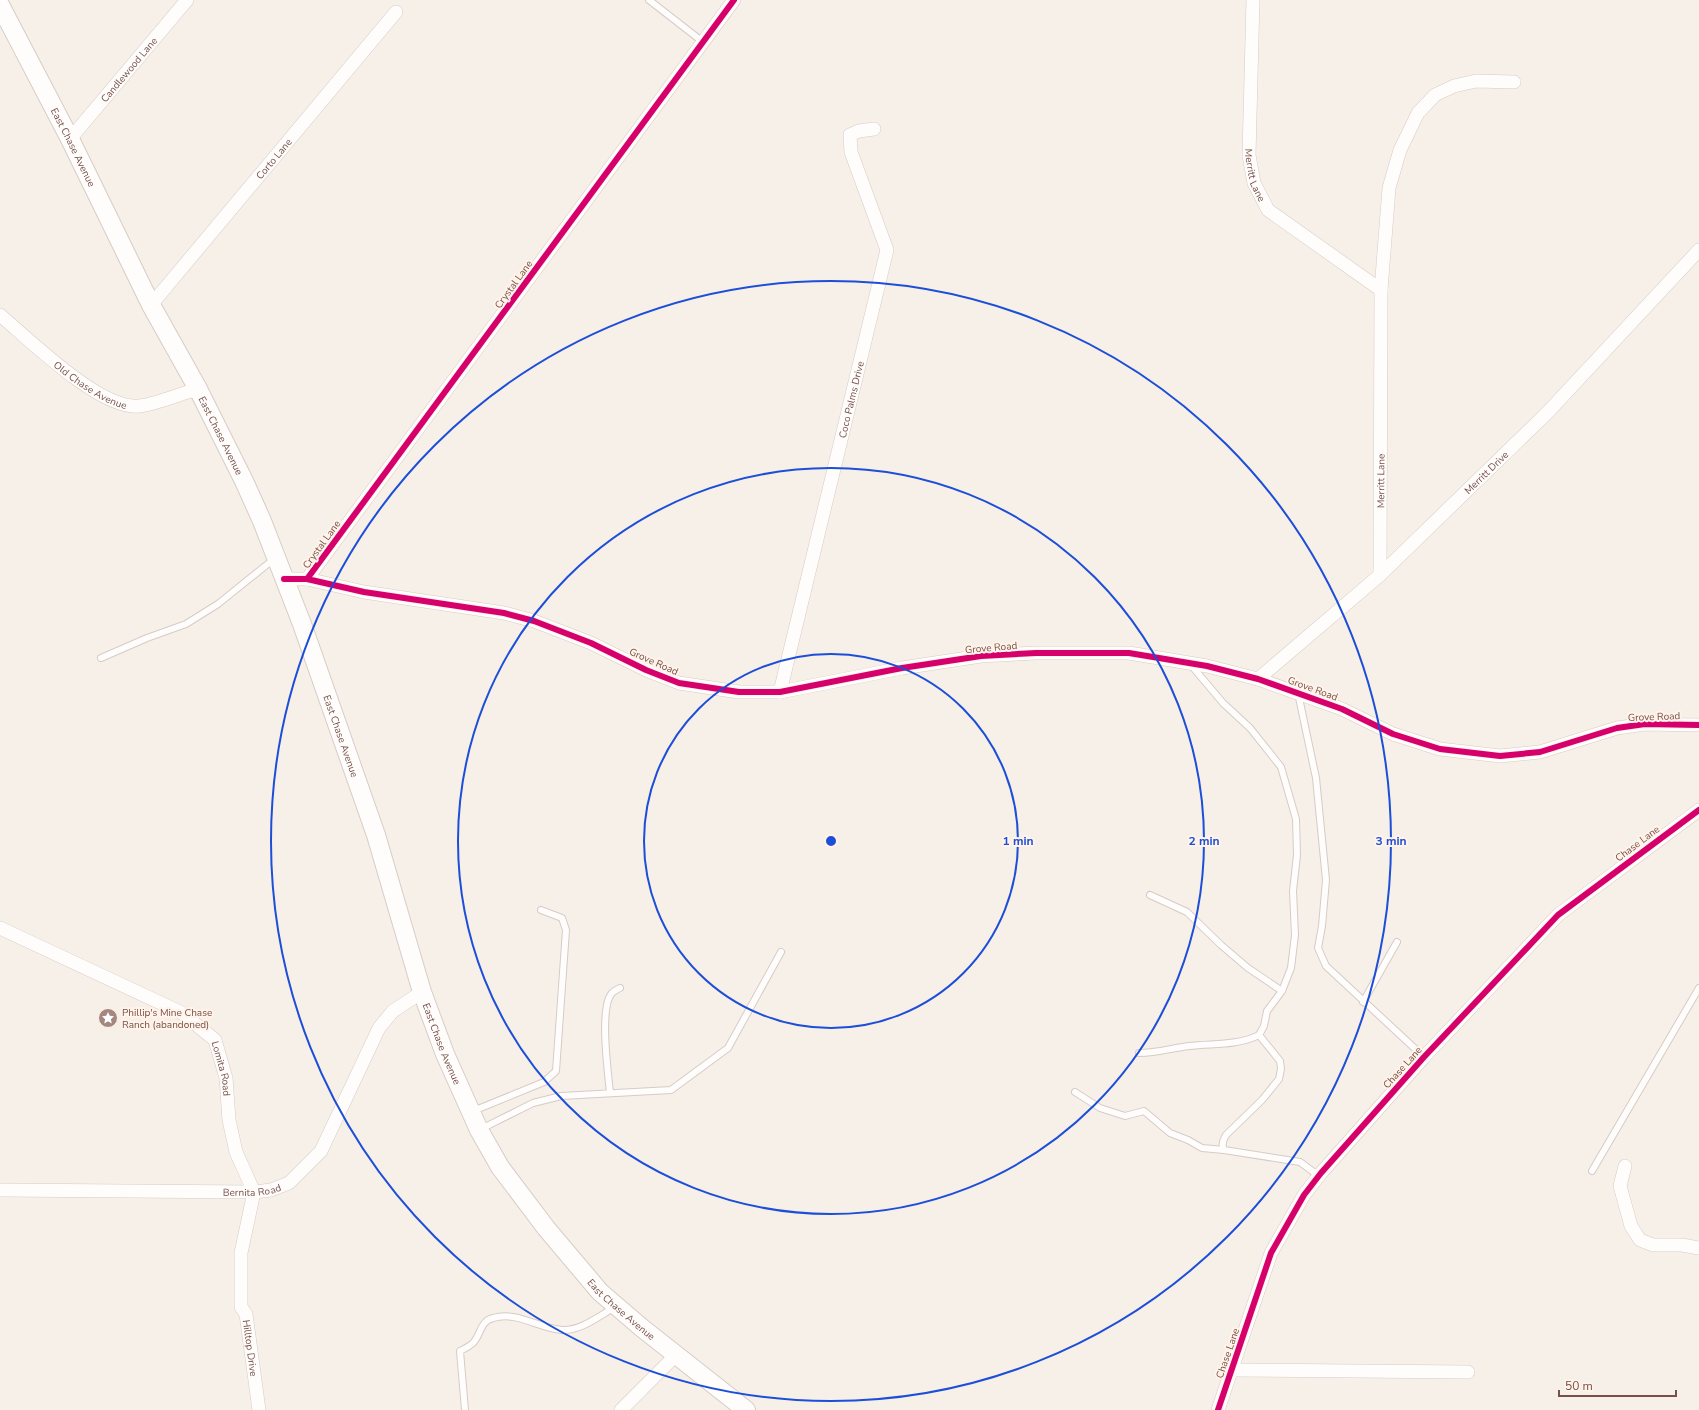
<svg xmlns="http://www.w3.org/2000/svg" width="1699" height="1410" font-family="'Nunito Sans',sans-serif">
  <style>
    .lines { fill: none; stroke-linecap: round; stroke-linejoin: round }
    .service-casing { stroke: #d6cbc6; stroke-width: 8 }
    .minor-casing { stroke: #d6cbc6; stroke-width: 14 }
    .secondary-casing { stroke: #d7cbc6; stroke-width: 20 }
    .service { stroke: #fefdfc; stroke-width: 6 }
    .minor { stroke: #fefdfc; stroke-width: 13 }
    .secondary { stroke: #fefdfc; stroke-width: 18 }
    .cycleway-casing { stroke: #fff3ea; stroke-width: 8 }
    .cycleway { stroke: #d6006c; stroke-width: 6 }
    .ring { fill: none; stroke: #1d4ed8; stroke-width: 2 }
    .labels { text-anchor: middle; stroke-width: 4; stroke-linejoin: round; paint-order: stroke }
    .street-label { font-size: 10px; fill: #775048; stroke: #fff3ea }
    .poi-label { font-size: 10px; fill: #775048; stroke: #fff3ea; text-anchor: start }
    .centre { fill: #1d4ed8; stroke: #fff3ea; stroke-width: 2 }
    .ring-label { font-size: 12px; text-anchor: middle; font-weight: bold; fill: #1d4ed8; stroke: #fff3ea; stroke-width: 4; stroke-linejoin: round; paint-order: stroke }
  </style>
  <rect width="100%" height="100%" fill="#f7f0e9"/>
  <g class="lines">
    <!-- service casing -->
    <g class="service-casing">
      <path id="service" d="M649,0L703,42
        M101,658L147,638L186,624L218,604L274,559
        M1298,693L1316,778L1326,880L1322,926L1318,948L1326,966L1424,1057
        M1150,895L1187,912L1221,945L1248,968L1282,991L1291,968L1295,935L1293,891L1297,855L1296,819L1281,767L1250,728L1223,703L1191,665
        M1282,991L1267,1011L1264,1026L1259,1035L1280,1061L1281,1069L1279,1079L1262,1100L1226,1135C1223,1140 1221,1145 1224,1150L1300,1162L1319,1176
        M1363,1002L1397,942
        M1139,1053C1157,1053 1172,1048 1189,1046C1213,1043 1237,1046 1259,1035
        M1075,1092L1100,1108L1125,1116L1144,1111L1170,1133L1188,1140L1202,1148L1224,1150
        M610,1093C608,1072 599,1007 612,993C614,991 618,989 620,988
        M473,1111L544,1082L556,1071L566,930L562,918L541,910
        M481,1129L533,1103L561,1096L671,1090L728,1048L781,952
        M1592,1171L1699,988
        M465,1410L460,1351C464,1349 470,1346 473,1343C481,1335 480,1321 493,1318C517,1311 538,1328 562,1330C581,1331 599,1316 615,1307"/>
    </g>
    <!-- minor casing -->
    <g class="minor-casing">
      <g id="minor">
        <path id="s1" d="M1253,0L1249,155L1254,183L1268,210L1381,290"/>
        <path id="s2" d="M70,139L187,0"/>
        <path id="s3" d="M151,305L396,12"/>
        <path id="s4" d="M0,315C30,340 100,410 139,406C154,405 182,393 198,389"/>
        <path id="s5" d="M1380,575L1381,290L1389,188L1400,150L1418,113L1435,95L1454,86L1476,81L1514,82"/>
        <path d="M284,579H307L364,592L504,613L534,621L591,643L646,670L679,683L739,692H780L902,668L981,656L1036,653H1129L1207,666L1258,679L1342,709L1393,734L1440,749L1500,756L1540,752L1617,728L1645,724L1699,725"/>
        <path d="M307,579L734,0"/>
        <path id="s6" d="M1258,679L1380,575L1547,413L1699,250"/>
        <path id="s7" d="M780,692L887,250L851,152L850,135L859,131L874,129"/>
        <path id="s8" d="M0,928L182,1013L215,1040L226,1078L229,1120L236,1152L254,1192L241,1253V1307L246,1314L259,1410"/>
        <path d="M1625,1166L1620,1186L1631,1226L1640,1240L1653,1245H1682L1699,1248"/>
        <path id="s9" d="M0,1190L254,1192L271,1190L289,1183L321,1151L379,1028L393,1011L422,992"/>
        <path d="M1232,1370L1468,1372"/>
        <path d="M621,1410L676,1355"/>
        <path d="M1218,1410L1271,1253L1304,1195L1321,1173L1424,1057L1558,915L1699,810"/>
      </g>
    </g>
    <!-- secondary casing -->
    <g class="secondary-casing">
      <g id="secondary">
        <path id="s10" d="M0,5L70,139L151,305L198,389L244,481L262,521L302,624L376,835L422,992L445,1054L479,1130L500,1167L546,1228L600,1292L642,1328L746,1410"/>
      </g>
    </g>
    <!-- service -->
    <use href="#service" class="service"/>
    <!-- minor -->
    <use href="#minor" class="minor"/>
    <!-- secondary -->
    <use href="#secondary" class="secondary"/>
    <!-- cycleway casing -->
    <g class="cycleway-casing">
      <path id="cycleway" d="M284,579H307L364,592L504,613L534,621L591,643L646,670L679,683L739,692H780L902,668L981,656L1036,653H1129L1207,666L1258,679L1342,709L1393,734L1440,749L1500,756L1540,752L1617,728L1645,724L1699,725
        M307,579L734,0
        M1218,1410L1271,1253L1304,1195L1321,1173L1424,1057L1558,915L1699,810"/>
    </g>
    <!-- cycleway -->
    <use href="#cycleway" class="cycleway"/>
  </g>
  <!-- distance rings -->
  <g class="ring">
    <circle cx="831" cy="841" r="187"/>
    <circle cx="831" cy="841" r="373"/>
    <circle cx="831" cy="841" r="560"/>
  </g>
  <!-- icons -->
  <defs>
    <g id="sight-disc" transform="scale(1)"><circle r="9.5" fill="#a48880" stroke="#fff3ea"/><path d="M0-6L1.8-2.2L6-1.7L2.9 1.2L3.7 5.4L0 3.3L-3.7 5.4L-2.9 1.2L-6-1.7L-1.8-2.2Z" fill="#fff"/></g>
  </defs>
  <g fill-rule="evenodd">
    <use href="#sight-disc" x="108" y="1018"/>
  </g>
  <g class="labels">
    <!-- street labels -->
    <g class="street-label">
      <text dy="4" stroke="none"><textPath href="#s2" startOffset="91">Candlewood Lane</textPath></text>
      <text dy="4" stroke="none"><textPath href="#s10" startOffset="160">East Chase Avenue</textPath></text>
      <text dy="4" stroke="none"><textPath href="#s3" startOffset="191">Corto Lane</textPath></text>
      <text dy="4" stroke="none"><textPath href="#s1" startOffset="176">Merritt Lane</textPath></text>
      <text transform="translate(513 284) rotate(-54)" y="4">Crystal Lane</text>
      <text dy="4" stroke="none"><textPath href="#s4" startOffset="115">Old Chase Avenue</textPath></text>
      <text dy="4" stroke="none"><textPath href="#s7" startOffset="301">Coco Palms Drive</textPath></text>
      <text dy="4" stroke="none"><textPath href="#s10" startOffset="484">East Chase Avenue</textPath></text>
      <text dy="4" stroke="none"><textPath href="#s6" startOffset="308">Merritt Drive</textPath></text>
      <text dy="4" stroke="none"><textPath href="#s5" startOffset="94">Merritt Lane</textPath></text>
      <text transform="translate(321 544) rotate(-54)" y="4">Crystal Lane</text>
      <text transform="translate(991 647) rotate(-5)" y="4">Grove Road</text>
      <text transform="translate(654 661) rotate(24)" y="4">Grove Road</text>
      <text transform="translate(1313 688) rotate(20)" y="4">Grove Road</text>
      <text transform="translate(1654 716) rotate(-2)" y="4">Grove Road</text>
      <text dy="4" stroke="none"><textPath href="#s10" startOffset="808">East Chase Avenue</textPath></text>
      <text transform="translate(1637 843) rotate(-37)" y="4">Chase Lane</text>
      <text dy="4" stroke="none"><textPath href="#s10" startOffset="1132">East Chase Avenue</textPath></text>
      <text transform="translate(1402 1067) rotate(-48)" y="4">Chase Lane</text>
      <text dy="4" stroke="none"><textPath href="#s8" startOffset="273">Lomita Road</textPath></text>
      <text dy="4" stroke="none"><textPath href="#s9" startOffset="252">Bernita Road</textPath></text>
      <text dy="4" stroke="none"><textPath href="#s10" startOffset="1456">East Chase Avenue</textPath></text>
      <text dy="4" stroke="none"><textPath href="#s8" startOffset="561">Hilltop Drive</textPath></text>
      <text transform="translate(1227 1353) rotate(-71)" y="4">Chase Lane</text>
    </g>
    <!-- poi labels -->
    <g class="poi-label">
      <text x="122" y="1016">Phillip's Mine Chase<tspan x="122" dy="12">Ranch (abandoned)</tspan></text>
    </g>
  </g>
  <circle cx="831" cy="841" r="6" class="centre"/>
  <g class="ring-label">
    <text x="1018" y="845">1 min</text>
    <text x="1204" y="845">2 min</text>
    <text x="1391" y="845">3 min</text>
  </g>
  <!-- scale -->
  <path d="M1559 1390v6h117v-6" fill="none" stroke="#775048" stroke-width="2"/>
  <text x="1565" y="1390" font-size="12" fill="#775048" stroke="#fff3ea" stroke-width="3" paint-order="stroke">50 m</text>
</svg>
